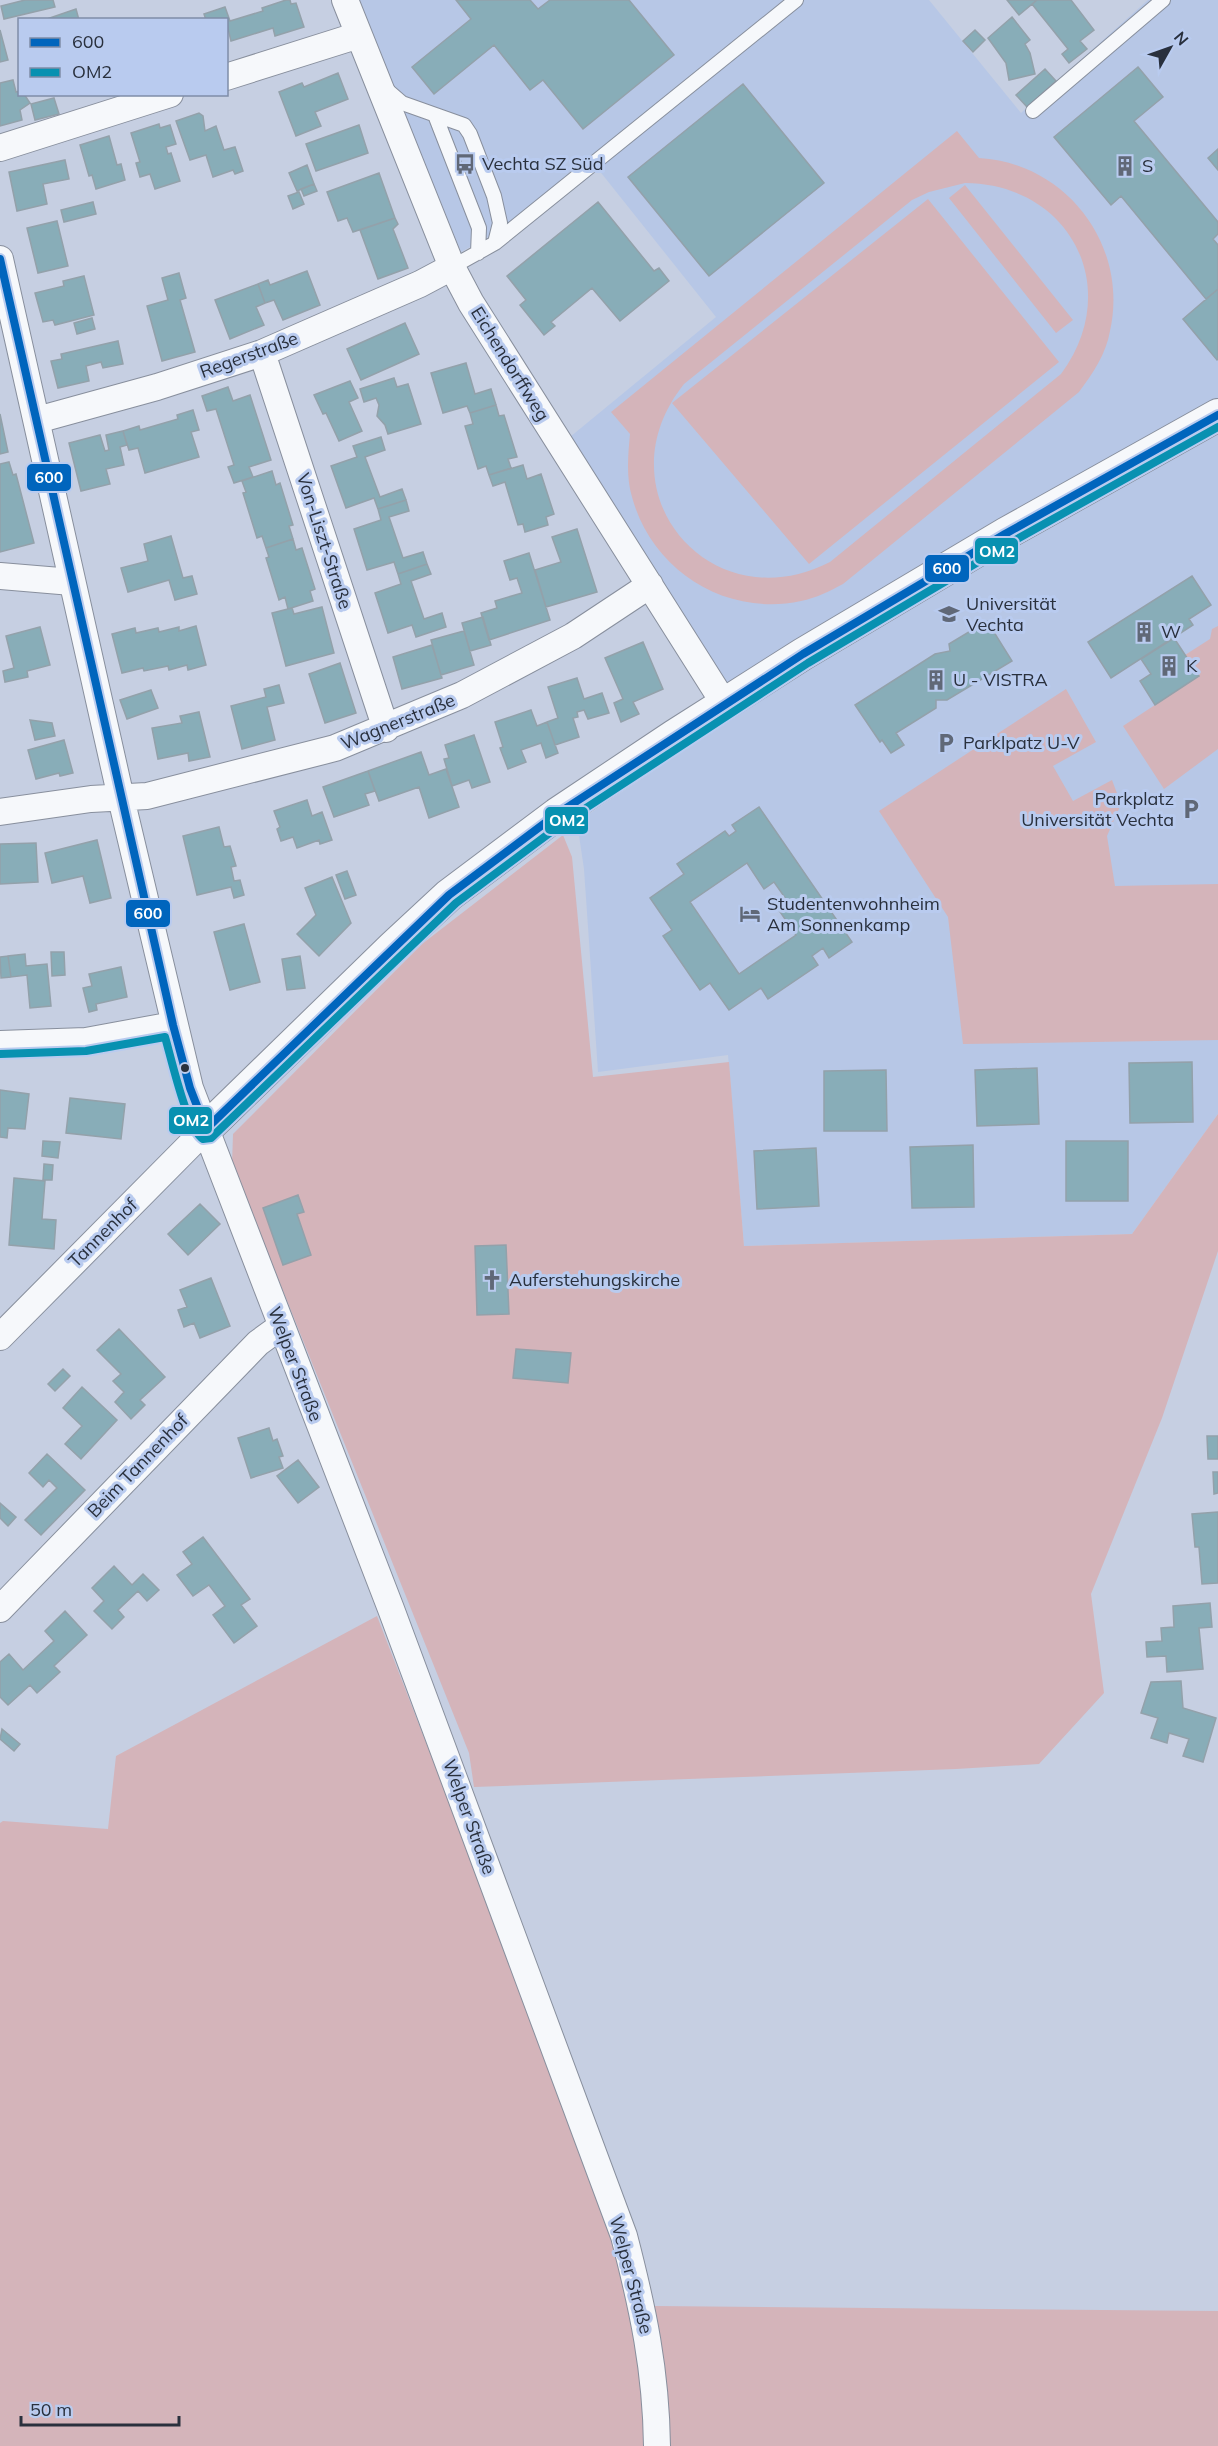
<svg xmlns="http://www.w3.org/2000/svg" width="1218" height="2446" font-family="Mulish,sans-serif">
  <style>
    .built { fill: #b7c7e6 }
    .green { fill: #d4b4ba; fill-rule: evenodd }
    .building { fill: #88adb8; stroke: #93a1aa; stroke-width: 1.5; fill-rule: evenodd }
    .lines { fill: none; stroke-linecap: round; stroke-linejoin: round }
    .service-casing { stroke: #888f9d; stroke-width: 16 }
    .minor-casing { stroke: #888f9d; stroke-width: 28 }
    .tertiary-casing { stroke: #888f9d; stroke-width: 34 }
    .service { stroke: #f6f8fb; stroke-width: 14 }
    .minor { stroke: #f6f8fb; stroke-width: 26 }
    .tertiary { stroke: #f6f8fb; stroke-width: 32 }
    .bus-1-casing { stroke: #b9cbef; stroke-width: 12 }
    .bus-2-casing { stroke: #b9cbef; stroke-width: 12 }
    .bus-1 { stroke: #0065bd; stroke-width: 8 }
    .bus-2 { stroke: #0891b1; stroke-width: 8 }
    .bus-dot { fill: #29303d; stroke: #b9cbef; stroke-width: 2 }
    .labels { text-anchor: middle; stroke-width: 6; stroke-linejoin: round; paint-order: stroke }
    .poi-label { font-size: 18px; fill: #29303d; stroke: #b9cbef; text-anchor: start }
    .street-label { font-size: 18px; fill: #29303d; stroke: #b9cbef }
    .line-badge { stroke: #b9cbef; stroke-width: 2 }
    .badge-label { font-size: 16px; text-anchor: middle; font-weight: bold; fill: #fff }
  </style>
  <rect width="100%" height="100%" fill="#c6cfe2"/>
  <!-- built -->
  <path class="built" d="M359,0H785L502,229L461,252Z
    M796,0H929L1021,113L1148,0H1218V1114L1132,1234L744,1246L728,1055L598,1072L584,869L577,822L746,709L694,637L570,437L716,317L594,164Z"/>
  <!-- green -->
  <path class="green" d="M957,131L979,158C1067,163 1129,246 1110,331C1106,354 1093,373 1079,392L843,584C830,591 816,598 801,601C726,617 652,571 632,497C626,477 628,455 630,434L611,412ZM965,183C1071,184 1124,289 1061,374L830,562C709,624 599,490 684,384L912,200L929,192Z
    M965,185L1073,320L1056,333L949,198Z
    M928,199L1059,362L809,564L672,403Z
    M1218,626V749L1164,789L1123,726L1199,676L1185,655L1210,639L1212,629Z
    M1066,689L1096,742L1053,766L1073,801L1112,780L1121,804L1107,836L1115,886L1218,884V1040L963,1044L948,917L879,811Z
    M563,835L572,857L593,1077L729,1062L744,1246L1132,1234L1218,1114V1251L1162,1418L1091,1594L1104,1693L1039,1764L956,1769L474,1787L469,1753L232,1164L233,1134L422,944Z
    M377,1616L613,2226L633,2309H655V2306L1218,2311V2446H0V1823L3,1821L108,1829L116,1756Z"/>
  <!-- building -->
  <path class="building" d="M25,0H53L55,7L4,19L1,6Z
    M286,0H290L291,4L296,3L304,27L275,36L273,28L231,41L226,20H206L204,14L225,7L230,21L263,11L262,8Z
    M456,0H530L538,9L550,0H629L674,55L583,129L543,80L530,90L494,45L434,94L412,67L471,19Z
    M1007,0H1037L1019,15Z
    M1037,0H1071L1094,30L1080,41L1087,49L1069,63L1062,54L1068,49L1032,4Z
    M76,9L79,20H44Z
    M1012,17L1030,40L1025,44L1030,53L1035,74L1009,80L1006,63L988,38Z
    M0,30L8,60L0,62Z
    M975,30L985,40L973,52L963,41Z
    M1138,67L1163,97L1134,121L1218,222V234L1213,239L1218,245V289L1206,299L1121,196L1111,205L1054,137Z
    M1045,69L1056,81L1027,107L1016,95Z
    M338,73L348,99L315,112L321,126L296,136L279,92L302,83L304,87Z
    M13,80L16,92L20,91V94H24L30,103L20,110L22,120L0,126V83Z
    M743,84L824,183L709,276L628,177Z
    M54,98L59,114L35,120L31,104Z
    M199,113L203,116L205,131L216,126L224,150L235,147L243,171L235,174L233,170L213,177L206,155L190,160L176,121Z
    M159,124L160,128L170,125L176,144L166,147L168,154L171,153L180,181L155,189L150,174L140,177L136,163L140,162L131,133Z
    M359,125L368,153L316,171L306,144Z
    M109,136L117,165L121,164L125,180L96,189L92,175L89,176L80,145Z
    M1218,149V170L1208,158Z
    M65,160L69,179L43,184L47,204L17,211L9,172Z
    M307,165L314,184L297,191L289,173Z
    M379,173L395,218L353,232L347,218L338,221L327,192Z
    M314,184L317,191L304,196L301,189Z
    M299,192L304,204L293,209L288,196Z
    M93,202L96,214L64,222L61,210Z
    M598,202L654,271L659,268L669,281L620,321L592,288L551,322L555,326L544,335L520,305L526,300L507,276Z
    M395,218L398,224L393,229L408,268L378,279L360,230Z
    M57,221L68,266L38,273L27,228Z
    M307,271L320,305L283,320L274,300L265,303L258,284L268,280L270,285Z
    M179,273L186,298L180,300L195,352L162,361L147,306L168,300L162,278Z
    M84,276L94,315L55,325L53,320L43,322L35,293L64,286L63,281Z
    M258,284L265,303L256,307L264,325L230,339L215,300Z
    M1218,289V359L1217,360L1183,319Z
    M92,318L95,329L77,334L74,323Z
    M405,323L419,354L361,380L347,349Z
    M118,341L123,364L103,368L101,362L86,366L89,381L58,388L51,361L62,359L61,354Z
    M466,363L475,394L491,389L496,405L470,413L467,406L443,413L431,373Z
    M394,378L397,387L408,384L421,424L388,434L385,425L377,416L379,405L376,398L364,402L360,389Z
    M350,381L358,398L349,402L362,431L339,441L326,413L323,414L314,395Z
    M228,387L233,401L250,395L271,460L249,467L253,477L234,483L228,467L234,465L216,409L207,411L202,396Z
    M496,405L499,416L504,415L517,457L508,459L511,468L489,475L486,466L478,469L465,426L473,424L470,413Z
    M193,410L199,430L191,432L199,457L145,473L138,448L129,450L123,431L139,426L140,430L178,419L177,415Z
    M0,414L8,452L0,454Z
    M123,431L127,445L120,447L124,465L106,469L110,484L81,491L69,443L100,435L105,451L109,450L106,435Z
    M381,437L385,450L365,457L380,497L402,489L406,500L378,509L374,498L346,508L331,466L357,457L353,446Z
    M9,462L13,475L16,474L34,543L0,552V464Z
    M523,465L527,479L541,474L554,514L546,517L548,525L525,532L523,524L518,525L505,482L493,486L489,475Z
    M272,471L276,485L280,483L293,525L289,526L293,539L266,548L262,536L257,538L243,493L246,492L242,481Z
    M406,500L409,511L389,517L403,558L423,552L427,564L398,574L394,562L367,570L354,529L381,520L378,509Z
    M577,529L597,592L546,607L535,570L561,562L552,537Z
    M171,536L183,578L192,576L197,594L175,600L169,580L128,592L121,568L148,561L144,544Z
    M293,539L296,550L302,548L315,589L310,591L313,601L288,609L285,597L279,600L266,558L269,557L266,548Z
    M529,553L550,620L489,640L481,613L497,608L495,601L522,593L517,578L510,580L504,561Z
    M427,564L431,574L411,581L424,619L442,613L446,627L416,637L412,625L388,633L375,593L401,584L398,574Z
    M1192,576L1211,605L1189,619L1193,625L1111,678L1088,642Z
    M322,607L334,653L286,666L272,613L292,608L294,614Z
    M483,617L491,645L470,651L462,623Z
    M987,621L1012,661L947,700H936V708L896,733L904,745L891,753L882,740L880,742L855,705L935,654L950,651L949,644Z
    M196,626L206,665L188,670L187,665L169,670L168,666L144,671L143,668L122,673L112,634L135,628L136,633L158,628L159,632L179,627V631Z
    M40,627L50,665L27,671L28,677L5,682L3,671L14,668L6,636Z
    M464,631L474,665L441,675L431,640Z
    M1174,638L1199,676L1155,705L1140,681L1151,674L1141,659Z
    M643,642L663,689L633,702L639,714L621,722L614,703L623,699L605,658Z
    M432,645L442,678L402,689L393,657Z
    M340,663L356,713L325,723L309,674Z
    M577,678L584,699L602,693L609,713L588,719L584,710L577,712L578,717L573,718L579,737L555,745L547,722L558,718L548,687Z
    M279,685L284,703L267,707L275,740L242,749L231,706L266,697L264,689Z
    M151,690L158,708L127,719L120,700Z
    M531,710L537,726L547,722L558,753L546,758L541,743L521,750L526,762L508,769L500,748L503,747L495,722Z
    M199,712L210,757L189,761L188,753L158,759L152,728L182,723L180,716Z
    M30,720L52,723L55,736L35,740Z
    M474,735L490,782L472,788L469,780L452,786L444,759L449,758L445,745Z
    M64,740L73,773L60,776L59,773L36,779L28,750Z
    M421,752L429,775L446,769L459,807L429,818L419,787L379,801L368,771Z
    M368,771L375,791L365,794L369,805L334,817L323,787Z
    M307,800L312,816L322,812L332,840L320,844L319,840L297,848L293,837L281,841L277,829L280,827L274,811Z
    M759,807L852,942L829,958L823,948L812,956L818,965L768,999L761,988L729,1010L710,983L700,990L663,936L672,930L650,898L684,874L677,864L725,831L729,836L736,831L732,825ZM747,863L764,889L774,882L786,899L776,906L796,935L739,974L690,902Z
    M219,827L224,847L230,846L236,866L231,867L234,881L240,880L244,895L234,898L231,887L197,895L183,836Z
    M97,840L111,898L90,903L83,876L52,883L45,853Z
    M36,843L38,882L0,884V844Z
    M347,871L356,895L345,899L336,875Z
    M332,877L351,923L319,956L297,934L316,915L305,888Z
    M244,924L260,982L230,990L214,932Z
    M51,952H64L65,975L52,976Z
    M25,954L26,966L47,964L51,1006L30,1008L27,975L11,977L8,956Z
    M8,956L11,977L1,978L0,957Z
    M300,956L305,988L287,990L282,959Z
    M121,967L127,997L96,1004L97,1010L89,1012L83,988L92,986L89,974Z
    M1192,1062L1193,1122L1130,1123L1129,1063Z
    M1037,1068L1039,1124L977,1126L975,1070Z
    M886,1070L887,1131H824V1071Z
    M0,1090L29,1094L25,1129L8,1128L7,1138L0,1137Z
    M70,1098L125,1104L121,1139L66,1133Z
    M43,1141L60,1142L58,1158L42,1156Z
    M1066,1141H1128V1201H1066Z
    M973,1145L974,1207L912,1208L910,1147Z
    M816,1148L819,1206L757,1209L754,1151Z
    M44,1164L53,1165L52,1180H43Z
    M14,1178L45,1181L42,1219L56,1220L54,1249L9,1245Z
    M298,1195L304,1212L297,1214L311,1255L283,1265L263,1208Z
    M200,1204L220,1224L188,1255L168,1234Z
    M506,1245L509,1314L477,1315L475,1246Z
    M211,1278L230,1326L200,1338L194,1323L184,1327L178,1310L187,1307L180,1290Z
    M119,1329L165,1377L140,1400L145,1405L131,1419L115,1402L124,1392L113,1381L121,1374L97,1350Z
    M516,1349L571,1353L568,1383L513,1378Z
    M63,1369L70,1376L55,1391L48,1384Z
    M82,1387L117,1420L81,1459L65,1444L82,1426L63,1408Z
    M269,1428L273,1441L277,1439L283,1456L279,1457L283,1468L251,1478L238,1438Z
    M1207,1436H1218V1459H1208Z
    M47,1454L85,1490L41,1535L25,1520L57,1488L49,1480L43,1487L29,1473Z
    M298,1460L319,1487L298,1503L277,1476Z
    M1213,1472H1218V1493L1214,1494Z
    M0,1503L16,1517L8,1526L0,1518Z
    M1218,1512V1583L1202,1584L1199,1547H1195L1192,1514Z
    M203,1537L250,1599L241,1605L257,1626L234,1643L213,1615L225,1606L209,1585L193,1596L177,1575L192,1564L183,1552Z
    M114,1566L132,1585L143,1574L159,1590L147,1601L138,1591L118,1610L124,1617L112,1629L94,1611L104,1601L92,1588Z
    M1210,1603L1212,1627L1199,1628L1203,1669L1167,1672L1166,1656L1147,1657L1146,1642L1162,1641L1161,1628L1174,1627L1173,1606Z
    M65,1611L87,1635L54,1666L60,1672L37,1693L30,1685L8,1705L0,1697V1662L9,1654L23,1670L54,1641L45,1631Z
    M1181,1681L1183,1708L1216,1718L1203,1762L1183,1756L1189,1739L1169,1733L1167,1743L1151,1738L1158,1718L1141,1713L1151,1682Z
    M2,1729L20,1744L14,1751L0,1739Z"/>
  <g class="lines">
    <!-- service casing -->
    <g class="service-casing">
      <path id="service" d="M387,90L402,103L464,125L470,134L494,196L500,223L495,243
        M1033,111L1163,0
        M435,115L479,228L478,253
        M452,267L495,243L796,0"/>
    </g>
    <!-- minor casing -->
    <g class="minor-casing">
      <path id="minor" d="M345,0L452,267L471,303L724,703
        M226,77L359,35
        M0,148L170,94
        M0,259L121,798L190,1088L391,1609L624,2236C643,2309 656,2370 657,2446
        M262,353L386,729
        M37,420L157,387L262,353L420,284L452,267
        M0,576L72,582
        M0,812L91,799L147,796L335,748L462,695L573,636L650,585
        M0,1044L86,1041L173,1025
        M0,1337L206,1129
        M0,1609L258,1343L280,1327"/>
    </g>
    <!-- tertiary casing -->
    <g class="tertiary-casing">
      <path id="tertiary" d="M206,1129L393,947L449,895L557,814L674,736L803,654L1005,534L1218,415"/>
    </g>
    <!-- service -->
    <use href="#service" class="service"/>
    <!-- minor -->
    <use href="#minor" class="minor"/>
    <!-- tertiary -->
    <use href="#tertiary" class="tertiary"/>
    <!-- bus-1 casing -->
    <g class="bus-1-casing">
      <path id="bus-1" d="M0,259L173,1025L190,1088L206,1129
        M206,1129L449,895L557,814L803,654L1005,534L1218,415"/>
    </g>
    <!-- bus-2 casing -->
    <g class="bus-2-casing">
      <path id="bus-2" d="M0,1054L86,1051L165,1037C171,1057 187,1130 203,1139L211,1138L456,903L563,823L808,663L1010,543L1218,427"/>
    </g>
    <!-- bus-1 -->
    <use href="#bus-1" class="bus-1"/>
    <!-- bus-2 -->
    <use href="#bus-2" class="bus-2"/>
  </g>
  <!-- icons -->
  <defs>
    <g id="bus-bare" transform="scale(1.62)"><path d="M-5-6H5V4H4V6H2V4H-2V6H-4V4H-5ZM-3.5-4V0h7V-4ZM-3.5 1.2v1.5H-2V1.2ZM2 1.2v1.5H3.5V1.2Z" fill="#606877" stroke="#b9cbef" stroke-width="2.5" paint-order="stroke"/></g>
    <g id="building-bare" transform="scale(1.62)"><path d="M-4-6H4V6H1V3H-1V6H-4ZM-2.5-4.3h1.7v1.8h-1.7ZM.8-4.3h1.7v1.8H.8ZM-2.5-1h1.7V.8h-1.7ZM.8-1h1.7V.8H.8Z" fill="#606877" stroke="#b9cbef" stroke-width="2.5" paint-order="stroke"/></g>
    <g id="university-bare" transform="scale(1.62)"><path d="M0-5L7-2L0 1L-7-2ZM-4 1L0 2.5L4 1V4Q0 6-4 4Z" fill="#606877" stroke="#b9cbef" stroke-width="2.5" paint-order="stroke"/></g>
    <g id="parking-bare" transform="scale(1.62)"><path d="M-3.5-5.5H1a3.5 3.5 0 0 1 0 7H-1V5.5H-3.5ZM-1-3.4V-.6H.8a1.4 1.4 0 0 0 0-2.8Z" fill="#606877" stroke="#b9cbef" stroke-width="2.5" paint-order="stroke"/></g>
    <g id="hotel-bare" transform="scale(1.62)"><path d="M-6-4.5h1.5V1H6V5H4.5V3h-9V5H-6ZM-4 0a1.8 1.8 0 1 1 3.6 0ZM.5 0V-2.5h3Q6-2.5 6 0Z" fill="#606877" stroke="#b9cbef" stroke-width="2.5" paint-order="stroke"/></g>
    <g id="church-bare" transform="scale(1.62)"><path d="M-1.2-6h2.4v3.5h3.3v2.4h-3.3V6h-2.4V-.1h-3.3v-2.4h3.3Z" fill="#606877" stroke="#b9cbef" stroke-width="2.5" paint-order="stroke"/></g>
  </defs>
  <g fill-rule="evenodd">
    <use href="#bus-bare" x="465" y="164"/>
    <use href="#building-bare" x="1125" y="166"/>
    <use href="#university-bare" x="949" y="614"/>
    <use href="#building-bare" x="1144" y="632"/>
    <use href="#building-bare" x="1169" y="666"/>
    <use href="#building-bare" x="936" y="680"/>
    <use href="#parking-bare" x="946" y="743"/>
    <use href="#parking-bare" x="1191" y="809"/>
    <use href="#hotel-bare" x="750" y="914"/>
    <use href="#church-bare" x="492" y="1280"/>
  </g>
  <!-- markers -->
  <circle class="bus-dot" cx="185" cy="1068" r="5"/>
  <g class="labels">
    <!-- poi labels -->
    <g class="poi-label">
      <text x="482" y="170">Vechta SZ Süd</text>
      <text x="1142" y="172">S</text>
      <text x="966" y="610">Universität<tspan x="966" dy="21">Vechta</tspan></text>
      <text x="1161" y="638">W</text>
      <text x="1186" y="672">K</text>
      <text x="953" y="686">U - VISTRA</text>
      <text x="963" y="749">Parklpatz U-V</text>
      <text x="1174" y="805" text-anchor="end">Parkplatz<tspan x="1174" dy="21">Universität Vechta</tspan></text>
      <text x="767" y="910">Studentenwohnheim<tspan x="767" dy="21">Am Sonnenkamp</tspan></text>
      <text x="509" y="1286">Auferstehungskirche</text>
    </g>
    <!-- street labels -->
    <g class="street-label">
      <text transform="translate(249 355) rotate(-20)" y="6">Regerstraße</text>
      <text transform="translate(510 364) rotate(58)" y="6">Eichendorffweg</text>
      <text transform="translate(324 541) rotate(72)" y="6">Von-Liszt-Straße</text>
      <text transform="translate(398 722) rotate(-22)" y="6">Wagnerstraße</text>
      <text transform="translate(103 1233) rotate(-45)" y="6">Tannenhof</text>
      <text transform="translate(295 1364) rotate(69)" y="6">Welper Straße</text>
      <text transform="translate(138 1466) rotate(-46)" y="6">Beim Tannenhof</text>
      <text transform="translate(469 1817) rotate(70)" y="6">Welper Straße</text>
      <text transform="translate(631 2275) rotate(75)" y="6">Welper Straße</text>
    </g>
  </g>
  <g class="line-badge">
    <rect x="26" y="463" width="46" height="29" rx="6" fill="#0065bd"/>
    <rect x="974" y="537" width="45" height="28" rx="6" fill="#0891b1"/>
    <rect x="924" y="554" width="46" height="29" rx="6" fill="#0065bd"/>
    <rect x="544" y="806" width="45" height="29" rx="6" fill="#0891b1"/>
    <rect x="125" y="899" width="46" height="29" rx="6" fill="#0065bd"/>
    <rect x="168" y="1106" width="45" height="29" rx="6" fill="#0891b1"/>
  </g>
  <g class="badge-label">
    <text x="49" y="483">600</text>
    <text x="997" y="557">OM2</text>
    <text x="947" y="574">600</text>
    <text x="567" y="826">OM2</text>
    <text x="148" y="919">600</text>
    <text x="191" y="1126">OM2</text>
  </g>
  <!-- legend -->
  <rect x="18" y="18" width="210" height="78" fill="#b9cbef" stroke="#7f8da8" stroke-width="1.5"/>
  <rect x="30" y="38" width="30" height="9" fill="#0065bd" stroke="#7f8da8" stroke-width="1.5"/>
  <text x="72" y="48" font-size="18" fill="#29303d">600</text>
  <rect x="30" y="68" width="30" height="9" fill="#0891b1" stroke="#7f8da8" stroke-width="1.5"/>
  <text x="72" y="78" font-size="18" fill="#29303d">OM2</text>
  <!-- north arrow -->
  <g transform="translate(1170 48) rotate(50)" stroke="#b9cbef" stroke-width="4.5" paint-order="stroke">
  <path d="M0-4.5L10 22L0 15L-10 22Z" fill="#29303d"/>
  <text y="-9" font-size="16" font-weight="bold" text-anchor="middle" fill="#29303d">N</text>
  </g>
  <!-- scale -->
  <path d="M21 2416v9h158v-9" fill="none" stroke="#29303d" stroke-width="3"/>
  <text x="30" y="2416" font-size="18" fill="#29303d" stroke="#b9cbef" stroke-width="4.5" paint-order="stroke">50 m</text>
</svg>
